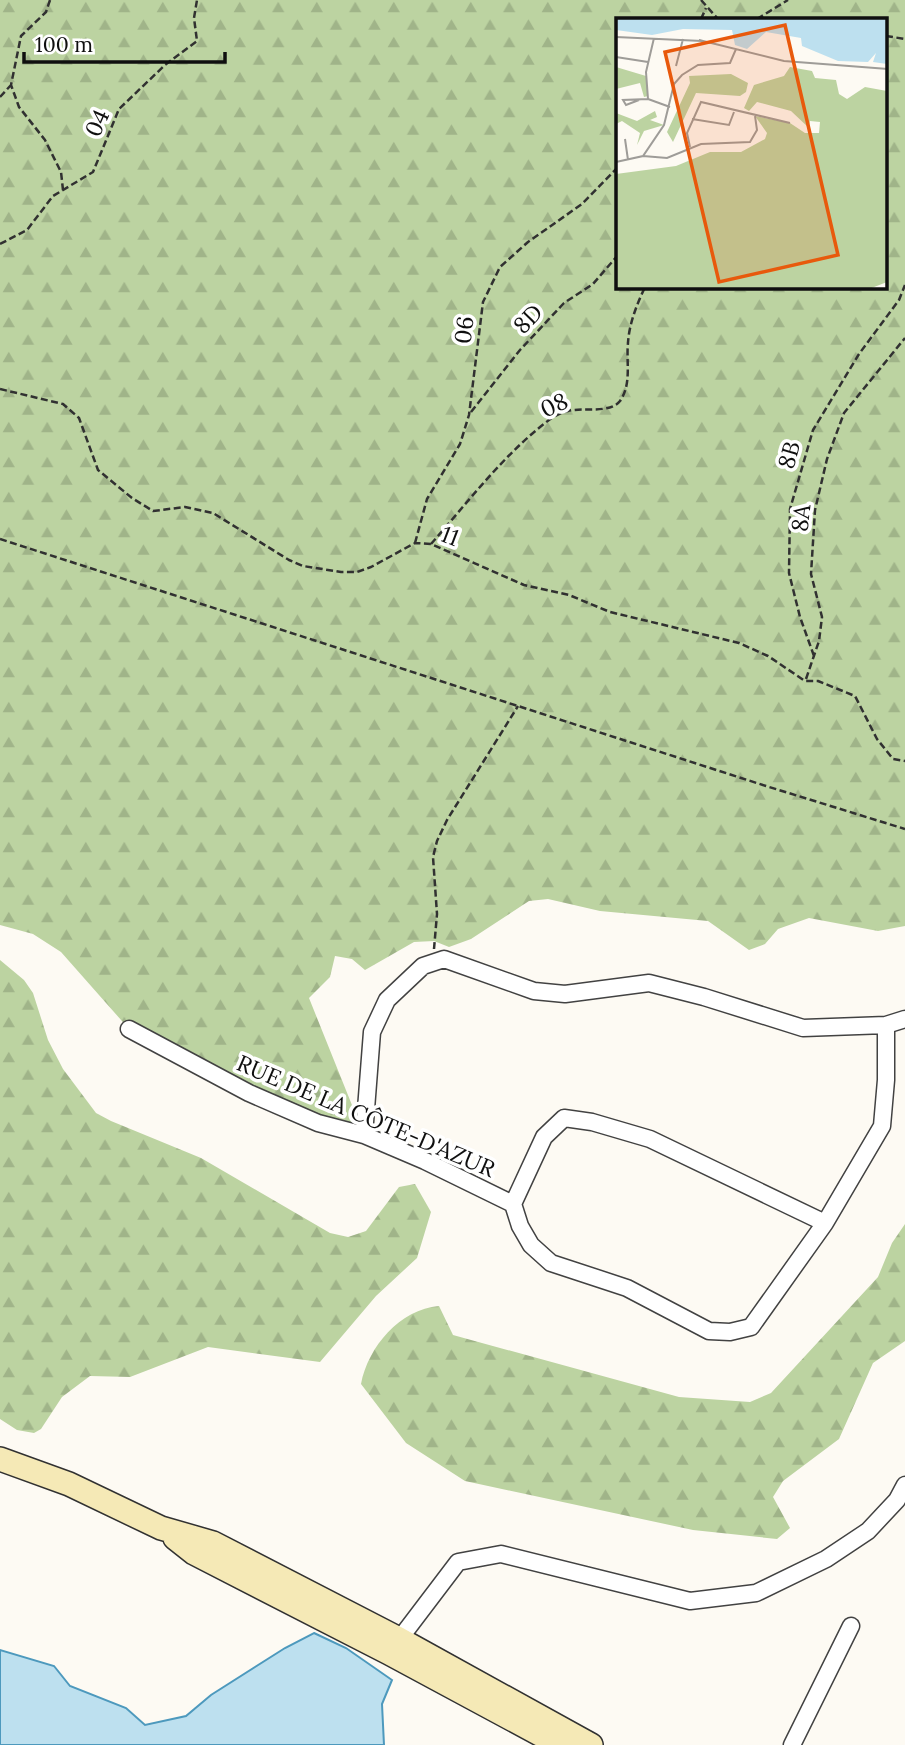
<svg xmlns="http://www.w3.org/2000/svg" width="905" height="1745" font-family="Lora,serif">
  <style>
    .forest { fill: url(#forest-firs); fill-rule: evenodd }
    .water { fill: #bde0ef; stroke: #4d99bd; stroke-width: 2 }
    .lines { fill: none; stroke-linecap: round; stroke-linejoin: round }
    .street-casing { stroke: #424242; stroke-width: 19 }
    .secondary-casing { stroke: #313131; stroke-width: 26 }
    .path { stroke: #313131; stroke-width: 2.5; stroke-dasharray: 7 3.5; stroke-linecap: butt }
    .street { stroke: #fff; stroke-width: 16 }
    .secondary { stroke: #f5e9b6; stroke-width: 23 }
    .labels { text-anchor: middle; stroke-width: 7; stroke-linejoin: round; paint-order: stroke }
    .street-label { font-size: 23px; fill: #0f0f0f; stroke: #fff }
    .inset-road { fill: none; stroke: #9e9c98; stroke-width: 2 }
    .view { fill: #e8590c; fill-opacity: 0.15; stroke: #e8590c; stroke-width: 3.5 }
    .inset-edge { fill: none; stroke: #0f0f0f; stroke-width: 3.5 }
  </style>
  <defs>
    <pattern id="forest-firs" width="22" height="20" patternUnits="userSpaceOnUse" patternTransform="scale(1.75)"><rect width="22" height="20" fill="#bcd3a1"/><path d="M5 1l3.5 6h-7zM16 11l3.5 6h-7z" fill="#a0b489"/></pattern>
  </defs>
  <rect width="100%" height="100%" fill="#fdfaf3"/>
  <!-- forest -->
  <path class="forest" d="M0,0H905V926L878,931L809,918L778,929L765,944L749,950L708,921L600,911L548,899L529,901L471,939L449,947L434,941L414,942L365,970L352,959L335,956L330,977L309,998L364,1135L249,1093L129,1029L61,952L33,934L0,925ZM618,19H886V287H618Z
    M0,960L24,980L33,993L48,1040L63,1069L96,1113L111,1121L201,1158L330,1233L348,1237L366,1231L399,1187L415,1184L431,1212L417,1258L376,1296L320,1362L208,1347L130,1377L90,1376L62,1397L41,1429L34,1433L17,1430L0,1419Z
    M905,1224V1341L873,1363L839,1439L783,1481L773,1497L790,1528L777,1539L693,1530L465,1481L406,1443L361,1384C368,1347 400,1309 439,1306L453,1335L679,1397L750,1402L771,1393L878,1277L892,1243Z"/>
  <!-- water -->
  <path class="water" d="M314,1633L346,1648L392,1680L382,1704L384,1745H0V1650L54,1666L70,1686L126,1708L145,1725L186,1716L211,1695L285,1648Z"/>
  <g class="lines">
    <!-- street casing -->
    <g class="street-casing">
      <path id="street" d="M129,1029L249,1093L318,1123L364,1135L425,1161L513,1204L520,1226L531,1245L551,1263L627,1288L709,1331L730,1332L751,1327L825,1223L882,1126L886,1080V1025
        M364,1135L372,1032L387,1000L423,966L444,959L534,991L565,994L649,983L704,997L803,1028L886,1025L905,1019
        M513,1204L544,1137L564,1118L592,1122L650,1139L825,1223
        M395,1645L458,1562L501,1554L690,1601L756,1593L826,1559L868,1531L897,1500L905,1485
        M792,1745L851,1626"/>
    </g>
    <!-- secondary casing -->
    <g class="secondary-casing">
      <path id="secondary" d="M0,1459L69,1484L161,1528L213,1543L399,1639L591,1745
        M175,1538L194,1553L389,1653L560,1745"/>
    </g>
    <!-- path -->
    <path class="path" d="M50,0L46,12L21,36L11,85L19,107L45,140L61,172L63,190
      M701,0L718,19
      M701,19L706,8
      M757,19L788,0
      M886,36L905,39
      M0,97L11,85
      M0,244L27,230L53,196L93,172L119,109L165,65L197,41L194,18L197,0
      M0,389L63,404L79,418L98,470L132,498L153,511L185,507L213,513L289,560L303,566L341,572H357L371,567L415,543L431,544L524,585L569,595L610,612L739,643L768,656L805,681H818L855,696L877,739L893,759L905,761
      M471,412L520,350L564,303L593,284L618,255
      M0,539L766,786L905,829
      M415,543L427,499L460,444L469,415L483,302L500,267L528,242L582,204L618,167
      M431,544C468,502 504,454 549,420C554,416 562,412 568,411C583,407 610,414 620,401C632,384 626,362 628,343C629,324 637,304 645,287
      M814,656L800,617L789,573L790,509L813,430L859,354L899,300L905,285
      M806,679L819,641L822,617L811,574L815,510L827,459L844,413L905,338
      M434,949L437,914L433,857L437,841L447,820L518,706"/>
    <!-- street -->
    <use href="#street" class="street"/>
    <!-- secondary -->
    <use href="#secondary" class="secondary"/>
  </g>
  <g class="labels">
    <!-- street labels -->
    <g class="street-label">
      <text transform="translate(97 123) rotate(-66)" y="8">04</text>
      <text transform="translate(528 319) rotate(-46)" y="8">8D</text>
      <text transform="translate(464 330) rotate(-83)" y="8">06</text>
      <text transform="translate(554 405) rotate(-25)" y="8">08</text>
      <text transform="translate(789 455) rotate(-74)" y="8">8B</text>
      <text transform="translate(801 518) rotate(-83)" y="8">8A</text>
      <text transform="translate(450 536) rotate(21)" y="8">11</text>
      <text transform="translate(366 1116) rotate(23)" y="8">RUE DE LA CÔTE-D'AZUR</text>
    </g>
  </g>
  <!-- overview -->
  <g transform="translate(616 18)">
    <rect width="271" height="271" fill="#fdfaf3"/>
    <path d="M0,49L30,58L32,78L28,79L24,65L0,71ZM174,49L196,53L199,60L220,62L223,76L231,81L249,69L271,73V264L253,271H0V156L60,148L94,134H125L149,121L151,115L139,98L174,105L189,115H203L204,104L194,103L193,110L175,93L141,84L133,93L128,90L138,67L168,58ZM115,56L132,65L130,74L124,78L80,75L57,124L51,114L74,65L73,58ZM39,93L41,99L34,102L48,107L28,113L21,127L24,115L6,103L0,106V95L21,103Z" fill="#bcd3a1"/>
    <path d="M0,0H271V46L257,44L260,35L252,44L222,43L186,28L185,20L150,14L131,31L119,27L116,12L67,11L36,17L0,12Z" fill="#bde0ef"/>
    <path class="inset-road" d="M0,19L86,23M38,20L30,54L32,81L54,89M83,22L168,43L272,51M0,39L32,44M60,48L67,21M23,82L10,87L7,82L32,81M76,101L113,107L118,94M9,121L12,142M74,129L71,115L85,84L174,105M27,138L51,140L85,126L134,124L141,112L139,98M0,144L27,138L48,107L58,66L66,57L82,47L114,45L120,31"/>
    <path class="view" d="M169,7L222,237L103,264L49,34Z"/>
    <rect width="271" height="271" class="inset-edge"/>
  </g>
  <!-- scale -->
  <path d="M24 52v10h201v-10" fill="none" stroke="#0f0f0f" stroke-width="3.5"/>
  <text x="35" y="52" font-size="21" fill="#0f0f0f" stroke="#ffffff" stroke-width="5" paint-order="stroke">100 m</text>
</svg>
